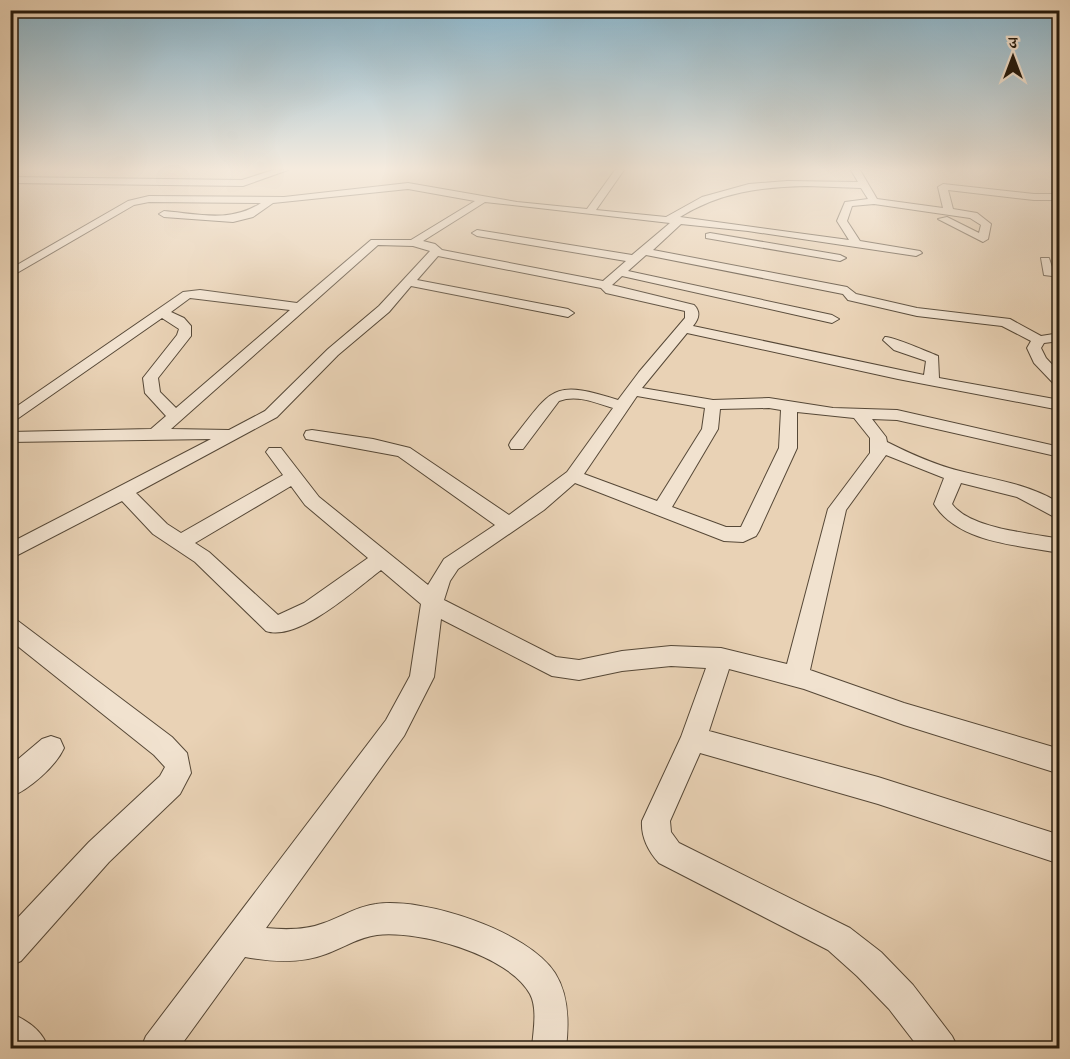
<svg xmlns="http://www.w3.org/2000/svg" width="1070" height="1059" font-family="'IM FELL DW Pica','Noto Serif Devanagari',serif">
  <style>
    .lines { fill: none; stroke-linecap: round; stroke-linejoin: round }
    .minor-casing { stroke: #564837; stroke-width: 2 }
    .minor { fill: #f1e2cf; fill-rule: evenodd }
  </style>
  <rect width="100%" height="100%" fill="#e9d2b5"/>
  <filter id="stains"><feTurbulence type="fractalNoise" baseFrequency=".00333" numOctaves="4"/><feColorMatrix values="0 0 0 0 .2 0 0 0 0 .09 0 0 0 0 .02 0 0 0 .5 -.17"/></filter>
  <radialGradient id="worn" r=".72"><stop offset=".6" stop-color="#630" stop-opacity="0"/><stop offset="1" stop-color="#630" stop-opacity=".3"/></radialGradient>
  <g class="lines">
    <!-- minor casing -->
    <g class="minor-casing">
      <path id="minor" d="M273,170H288L243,186L10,183V177L242,180Z
        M615,170H624L596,210L666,217L702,197L749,184L787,181L858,182L851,170H860L877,199L943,208L938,187L943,184L1034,194H1060V200H1034L948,190L953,209L977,213L991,224L988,239L983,242L938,219L947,217L979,233L981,225L970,218L874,204L852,206L847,221L860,241L920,251L922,253L916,256L748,231L681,224L653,250L847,287L856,294L917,308L1010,319L1041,336L1060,333V341L1044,343L1041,348L1046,358L1060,373V386L1055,385L1034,363L1027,348L1031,341L1002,326L917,316L848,300L843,294L646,255L628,271L832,315L839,319L832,323L622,276L612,285L694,305C701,312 699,319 693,326L924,375L926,361L894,350L883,340L885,337C892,336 928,352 938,356L939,378L1060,400V410L898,379L687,333L642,388L713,400L769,398L833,408L897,410L1060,447V457L897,420L872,419L886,437L887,442C911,454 937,466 964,472C996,480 1027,484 1056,501L1060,503V520L1017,497L961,483L952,504C970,529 1031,533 1060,539V553C1018,545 958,543 934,504L944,478L886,455L846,510L810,670L904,703L1060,749V774L904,725L804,689L729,669L709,731L878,777L1060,835V864L878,804L700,753L670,821L671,832L679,843L850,928L881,952L913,985L952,1036L958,1048H919L889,1009L857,976L828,950L659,863C648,851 641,837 642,821L681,737L706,668L671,666L622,671L579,680L552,676L441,619L434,677L404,736L266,928C285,930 306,930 324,923C341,917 358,906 376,904C424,897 528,931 555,973C569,995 569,1023 566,1048H532C533,1032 538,1009 530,994C509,955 419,930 377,935C359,937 343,948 326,954C300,964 272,962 245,957L179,1048H141L146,1036L386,720L410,676L421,604L381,570C356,589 298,642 266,631L195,562L153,534L122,501L10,559V543L211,439L10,442V432L151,429L166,416L145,393L143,378L177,335L179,329L162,318L10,424V411L183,292L200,290L297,303L371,240H411L475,201L408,189L273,203L253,217L233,222L164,217L159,214L164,211C199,214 230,223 261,203L149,202L134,205L10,277V269L128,201L149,196L284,197L408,183L517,202L587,209ZM807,186L861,188L868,199L845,202L837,221L849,240L680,217C720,192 761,187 807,186ZM485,202L670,223L632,255L477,230L472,233L477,236L626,261L603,281L442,250L435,244L423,241ZM378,245L413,246L430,251L379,306L328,349L265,411L229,430L171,429ZM438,256L601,288L606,293L685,311V318L639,372L618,400C550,378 552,390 511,441L509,445L511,449H523L559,401C577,394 596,403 613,408L567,472L509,515L410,448L373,439L312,430L306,431L304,435L306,439L398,456L495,525L444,559L428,585L319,497L281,448H269L266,452L283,475L181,533L167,524L136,493L277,417L338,355L389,312L411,286L568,317L574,313L568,309L417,280ZM190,298L290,310L176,408L160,392L158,378L191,336V326L184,318L171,312ZM637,396L705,408L702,429L657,501L584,474ZM769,408L781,410L779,448L741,527H726L672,507L718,429L720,409ZM797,412L854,418L870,438V453L828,509L787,664L721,648L671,646L622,651L579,660L556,657L444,600L450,581L458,569L544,510L575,483L724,541L743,542L756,536L759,531L797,448ZM291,486L305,505L368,558L304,603L278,615L209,552L195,543Z
        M710,233L840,255L846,258L840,261L706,238V234Z
        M1041,258H1049L1053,270H1060V277L1044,275Z
        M10,618L18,621L172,737L187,753L191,773L180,794L109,862L21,961L10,966V926L89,842L160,776L165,767L154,755L10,640Z
        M51,736L60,739L64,748C56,766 29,790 10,797V766L42,739Z
        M10,1013C27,1020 43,1031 48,1048H10Z"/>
    </g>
    <!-- minor -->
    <use href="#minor" class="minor"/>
  </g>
  <!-- sky -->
  <linearGradient id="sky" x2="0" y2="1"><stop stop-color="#88b6ce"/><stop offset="0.53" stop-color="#f5ebde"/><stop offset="1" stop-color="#f5ebde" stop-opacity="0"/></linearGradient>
  <rect width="1070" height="319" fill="url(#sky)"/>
  <!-- margin -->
  <rect width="1070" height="1059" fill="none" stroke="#e9d2b5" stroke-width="36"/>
  <rect x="12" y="12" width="1046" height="1035" fill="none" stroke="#251a0d" stroke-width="3"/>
  <rect x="18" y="18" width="1034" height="1023" fill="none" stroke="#251a0d" stroke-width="1.5"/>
  <!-- north arrow -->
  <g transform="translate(1013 57)" stroke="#f1e2cf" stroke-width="4.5" paint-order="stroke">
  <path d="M0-4.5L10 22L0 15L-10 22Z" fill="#251a0d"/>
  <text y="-9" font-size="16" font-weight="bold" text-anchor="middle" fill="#251a0d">उ</text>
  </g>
  <rect width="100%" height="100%" filter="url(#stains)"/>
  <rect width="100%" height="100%" fill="url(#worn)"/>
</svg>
